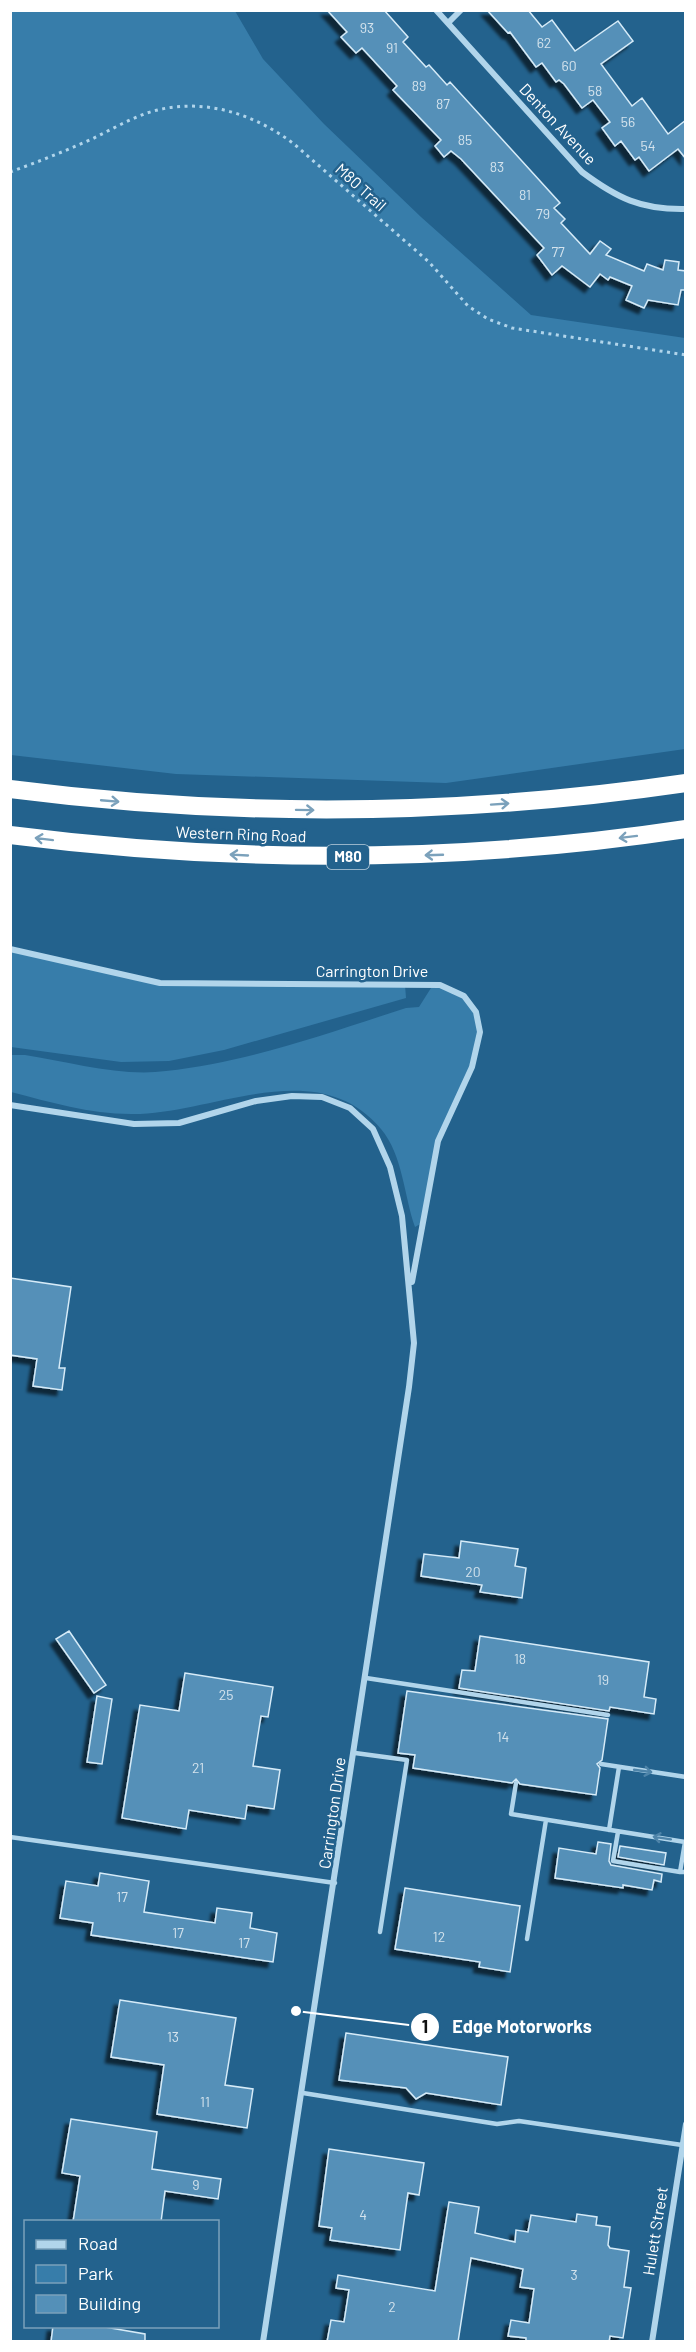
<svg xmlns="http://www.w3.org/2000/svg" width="696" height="2352" font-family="Barlow,sans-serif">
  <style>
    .green { fill: #377daa }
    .building { fill: #5490b8; stroke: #d6ebf8; stroke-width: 1.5; filter: url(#shadow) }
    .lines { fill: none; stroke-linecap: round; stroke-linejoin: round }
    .path { stroke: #b1d5eb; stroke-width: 3; stroke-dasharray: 3 4.5; stroke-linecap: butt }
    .lane { stroke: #b1d5eb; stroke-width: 4.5 }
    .street { stroke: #b1d5eb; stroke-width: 6 }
    .highway { stroke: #fff; stroke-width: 18 }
    .oneway { stroke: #7ba1bb }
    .oneway2 { stroke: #4e84a9 }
    .labels { text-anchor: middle; stroke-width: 5; stroke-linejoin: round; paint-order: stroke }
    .number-label { font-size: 14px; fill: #d4e3ed }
    .shield { fill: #23628d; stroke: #bdd0dd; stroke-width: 1.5 }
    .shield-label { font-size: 15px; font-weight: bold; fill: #fff }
    .street-label { font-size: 16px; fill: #fff; stroke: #23628d }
    .leader { fill: none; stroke: #fff; stroke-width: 2 }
    .callout-dot { fill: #fff; stroke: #23628d; stroke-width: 2 }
    .mark-label { font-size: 18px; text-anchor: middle; font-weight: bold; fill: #111 }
    .callout-label { font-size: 18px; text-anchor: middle; font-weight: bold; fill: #fff; stroke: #23628d; stroke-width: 5; stroke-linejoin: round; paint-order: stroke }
  </style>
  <defs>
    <filter id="shadow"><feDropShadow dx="-5.5" dy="5.5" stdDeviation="1.5" flood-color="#0009"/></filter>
  </defs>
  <rect width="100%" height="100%" fill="#23628d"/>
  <!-- green -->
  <path class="green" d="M11,10L235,11L263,59L324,124L421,217L531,315L685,338V749L446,783L176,774L11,755Z
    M11,949L160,983L405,985L406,998L224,1050L169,1061L121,1062L11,1047Z
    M440,985C448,988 459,991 465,997C505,1036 450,1101 438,1141C430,1167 427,1196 422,1223L415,1227C404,1196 403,1155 381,1129C317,1052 212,1115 131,1114C89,1114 50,1102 11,1092L10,1055H25C70,1062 121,1077 166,1071C249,1062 328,1033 406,1008L419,1007L431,988Z"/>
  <!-- building -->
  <path class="building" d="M327,10H384L408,37L403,42L426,67L429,65L447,85L450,82L560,203L554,208L565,219L561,223L590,254L600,241L611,249L606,255L644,271L647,264L663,270L665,260L679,262L678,270L686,271V290H681L678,305L648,300L644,308L626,300L632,286L610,277L608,280L600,274L590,287L562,266L552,275L537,255L544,248L461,159L451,151L444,157L435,146L441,140L393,90L397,86L362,48L356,53L341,37L347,32Z
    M487,10H528L542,27L552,20L575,51L618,21L633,41L601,64L632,106L642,98L668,134L686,120V159L678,149L649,171L639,157L635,160L621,141L615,146L602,128L610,122L593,100L582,108L564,84L559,80L556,82L542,63L536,67L510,32L508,33Z
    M10,1278L71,1287L59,1368H65L62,1390L33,1386L37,1359L10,1355Z
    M461,1541L518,1549L515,1566L526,1568L522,1598L480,1592L482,1585L421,1576L424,1554L459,1558Z
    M69,1631L106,1685L94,1693L56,1639Z
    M480,1636L649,1662L644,1697L656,1699L654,1714L610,1707L609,1711L459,1688L462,1670L475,1671Z
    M185,1673L273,1687L268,1717L261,1716L253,1766L280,1770L274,1809L247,1805L245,1819L189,1810L186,1829L122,1818L140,1705L179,1711Z
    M407,1691L608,1719L602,1760L597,1764L600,1768L596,1795L520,1784L516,1779L512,1783L413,1768L415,1755L398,1753Z
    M97,1696L112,1699L102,1764L87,1762Z
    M598,1842L611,1844L609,1861L611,1865L662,1874L661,1882L654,1880L652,1890L623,1885V1888L555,1878L559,1848L596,1854Z
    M620,1846L666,1853L664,1865L618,1857Z
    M100,1873L149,1881L144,1912L215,1923L217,1908L252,1913L250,1928L277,1933L273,1962L91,1935L93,1923L60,1918L66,1881L98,1886Z
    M405,1888L520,1906L510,1972L479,1967L480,1962L395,1949Z
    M120,2000L236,2018L225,2085L253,2089L247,2128L157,2114L164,2065L111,2057Z
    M346,2033L508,2057L501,2105L426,2093L416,2099L406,2088L339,2080Z
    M71,2119L157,2132L152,2169L221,2179L218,2199L165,2191L161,2222H73L80,2176L62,2173Z
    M329,2149L424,2163L419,2195L408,2193L400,2250L330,2240L332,2228L319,2226Z
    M449,2202L479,2207L475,2233L515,2242L516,2230L528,2232L531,2215L576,2222L577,2214L597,2217L596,2225L610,2227L608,2245L610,2248L629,2251L624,2287L631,2288L623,2338L610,2336L609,2342H526V2338L508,2336L511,2320L529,2323L534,2289L520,2287L523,2269L471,2258L458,2342H327L331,2320L344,2322L349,2290L336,2288L338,2275L435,2291Z
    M53,2326H99L145,2334V2342H51Z"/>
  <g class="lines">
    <!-- path -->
    <path class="path" d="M10,172C38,162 65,151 92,139C110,130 128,120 147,113C199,96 252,112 294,144L429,262L468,306L488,319L512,328L686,355"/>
    <!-- lane -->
    <path class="lane" d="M366,1678L608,1715
      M355,1753L407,1760L380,1932
      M601,1764L686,1777
      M516,1783L511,1814L685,1842L680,1872H686
      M609,1830L619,1767
      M618,1832L613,1861L680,1872
      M10,1837L335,1883
      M527,1939L546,1820
      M303,2093L497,2124L519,2121L682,2145"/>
    <!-- street -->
    <path class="street" d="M436,10L582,172C617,198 641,210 686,209
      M448,23L461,10
      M10,949L160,983L440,985L464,996L476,1012L480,1032L472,1067L438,1141L412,1282
      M10,1105L134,1124L179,1123L256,1101L292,1096L322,1097L350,1108L373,1129L390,1167L402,1216L414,1343L409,1387L263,2342
      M652,2342L686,2124"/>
    <!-- highway -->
    <path class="highway" d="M10,789C235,818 461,816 686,783
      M10,835C236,864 461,863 686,829"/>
  </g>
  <!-- one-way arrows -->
  <defs><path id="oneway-shaft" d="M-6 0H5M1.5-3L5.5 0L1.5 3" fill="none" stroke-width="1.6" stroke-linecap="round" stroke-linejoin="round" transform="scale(1.5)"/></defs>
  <g class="oneway">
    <use href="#oneway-shaft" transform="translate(110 801) rotate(5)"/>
    <use href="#oneway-shaft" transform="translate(500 804) rotate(-4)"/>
    <use href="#oneway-shaft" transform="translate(305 810) rotate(1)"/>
    <use href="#oneway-shaft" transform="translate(628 837) rotate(173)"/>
    <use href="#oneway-shaft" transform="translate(44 839) rotate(-173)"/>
    <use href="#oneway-shaft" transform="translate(239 855) rotate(-177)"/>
    <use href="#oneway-shaft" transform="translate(434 855) rotate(178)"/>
  </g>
  <g class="oneway2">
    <use href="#oneway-shaft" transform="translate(643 1771) rotate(8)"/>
    <use href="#oneway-shaft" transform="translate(662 1838) rotate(-171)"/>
  </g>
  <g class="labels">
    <!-- number labels -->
    <g class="number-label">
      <text x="367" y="33">93</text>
      <text x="544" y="48">62</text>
      <text x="392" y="53">91</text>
      <text x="569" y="71">60</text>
      <text x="419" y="91">89</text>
      <text x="595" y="96">58</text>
      <text x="443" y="109">87</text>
      <text x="628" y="127">56</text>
      <text x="465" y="145">85</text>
      <text x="648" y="151">54</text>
      <text x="497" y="172">83</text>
      <text x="525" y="200">81</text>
      <text x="543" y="219">79</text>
      <text x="558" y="257">77</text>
      <text x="473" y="1577">20</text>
      <text x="520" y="1664">18</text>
      <text x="603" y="1685">19</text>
      <text x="226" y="1700">25</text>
      <text x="503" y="1742">14</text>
      <text x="198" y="1773">21</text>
      <text x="122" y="1902">17</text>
      <text x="178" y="1938">17</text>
      <text x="439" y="1942">12</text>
      <text x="244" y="1948">17</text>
      <text x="173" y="2042">13</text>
      <text x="205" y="2107">11</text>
      <text x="196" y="2190">9</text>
      <text x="363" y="2220">4</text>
      <text x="574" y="2280">3</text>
      <text x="392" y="2312">2</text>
    </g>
    <!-- shield labels -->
    <rect class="shield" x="327" y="845" width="42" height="24" rx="4.5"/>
    <g class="shield-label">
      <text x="348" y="862">M80</text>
    </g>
    <!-- street labels -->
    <g class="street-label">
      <text transform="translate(558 124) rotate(47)" y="6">Denton Avenue</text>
      <text transform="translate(361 187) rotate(42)" y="6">M80 Trail</text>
      <text transform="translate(241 834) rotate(2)" y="6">Western Ring Road</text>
      <text x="372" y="977">Carrington Drive</text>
      <text transform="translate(332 1813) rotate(-82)" y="6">Carrington Drive</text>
      <text transform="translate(655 2231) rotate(-81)" y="6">Hulett Street</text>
    </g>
  </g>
  <!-- callouts -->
  <path class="leader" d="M296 2011L425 2027"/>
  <g class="callout-dot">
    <circle cx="296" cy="2011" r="6"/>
    <circle cx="425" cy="2027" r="15"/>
  </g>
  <g class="mark-label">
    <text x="425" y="2033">1</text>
  </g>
  <g class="callout-label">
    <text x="522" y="2033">Edge Motorworks</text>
  </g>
  <!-- border -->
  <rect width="696" height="2352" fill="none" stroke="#ffffff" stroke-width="24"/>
  <!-- legend -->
  <rect x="24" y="2220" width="195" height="108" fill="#23628d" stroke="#7ba1bb" stroke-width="1.5"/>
  <rect x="36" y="2240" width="30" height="9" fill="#b1d5eb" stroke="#7ba1bb" stroke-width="1.5"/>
  <text x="78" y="2250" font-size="18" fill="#ffffff">Road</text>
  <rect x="36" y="2265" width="30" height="18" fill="#377daa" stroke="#7ba1bb" stroke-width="1.5"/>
  <text x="78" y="2280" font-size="18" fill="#ffffff">Park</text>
  <rect x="36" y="2295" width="30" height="18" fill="#5490b8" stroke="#7ba1bb" stroke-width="1.5"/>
  <text x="78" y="2310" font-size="18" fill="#ffffff">Building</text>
</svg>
